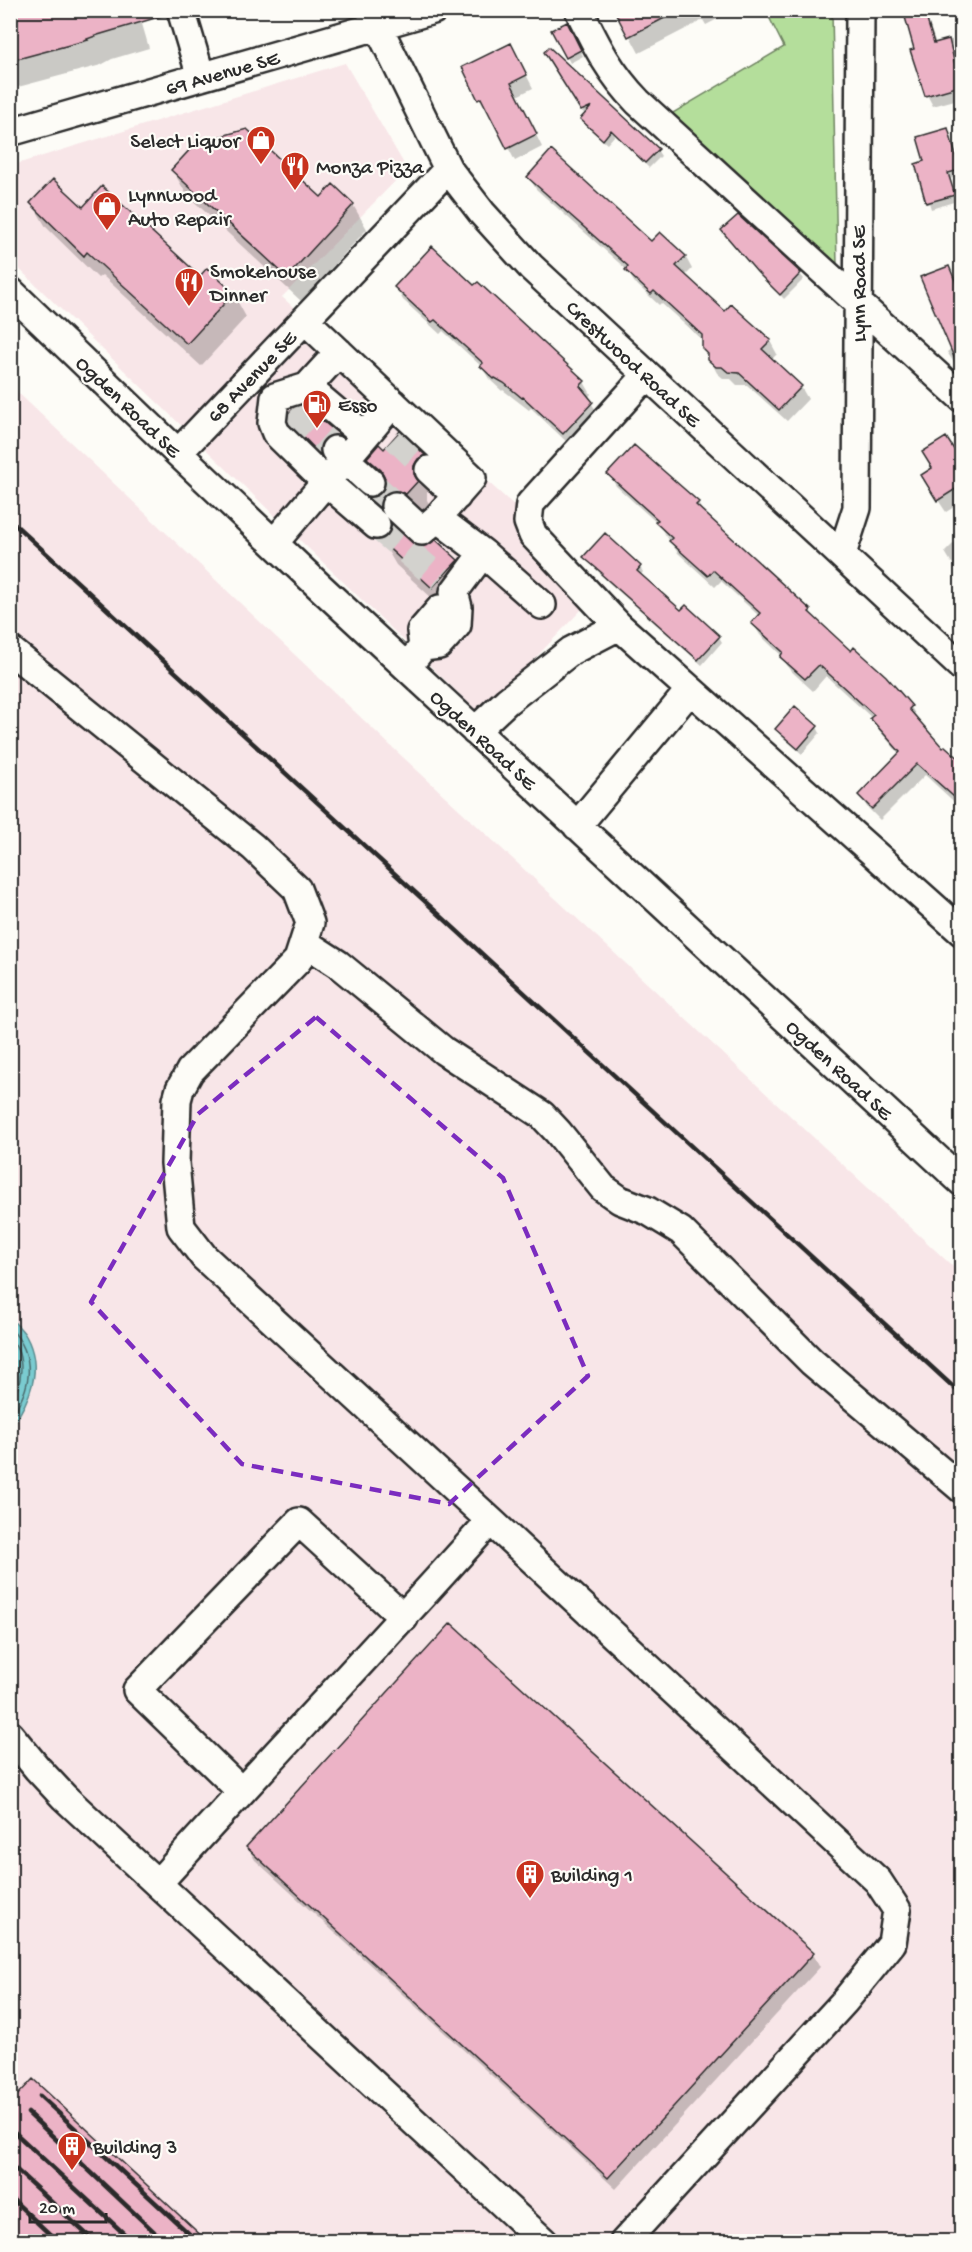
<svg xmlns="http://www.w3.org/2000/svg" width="972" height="2252" font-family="'Gochi Hand',sans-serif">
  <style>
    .built { fill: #f8e6e8 }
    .green { fill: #b4de9b; stroke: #708463; stroke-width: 1.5 }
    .water { fill: #7acbd0; stroke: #5a8b8e; stroke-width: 1.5 }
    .shadow { fill: #0003 }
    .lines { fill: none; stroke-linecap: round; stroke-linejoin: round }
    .shore { stroke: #4b6b6d; stroke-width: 1.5 }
    .building { fill: #ecb3c6; stroke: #2b2b2b; stroke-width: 1.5 }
    .minor-tunnel { stroke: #d3d2ce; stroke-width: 27; stroke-dasharray: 27 14; stroke-linecap: butt }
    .minor-casing { stroke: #2b2b2b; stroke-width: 32 }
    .minor { stroke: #fdfcf7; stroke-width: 27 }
    .rail { stroke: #2b2b2b; stroke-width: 4.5 }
    .marked { fill: none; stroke: #7b2cbf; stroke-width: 4.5; stroke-dasharray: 12 8; stroke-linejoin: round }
    .labels { text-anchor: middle; stroke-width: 4.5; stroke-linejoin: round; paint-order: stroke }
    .street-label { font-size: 21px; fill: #2b2b2b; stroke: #fdfcf7 }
    .poi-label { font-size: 21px; fill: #2b2b2b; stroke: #fdfcf7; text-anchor: start }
  </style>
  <rect width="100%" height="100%" fill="#fdfcf7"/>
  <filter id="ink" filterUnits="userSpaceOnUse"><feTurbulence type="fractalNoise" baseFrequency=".0167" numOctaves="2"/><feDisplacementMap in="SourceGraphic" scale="12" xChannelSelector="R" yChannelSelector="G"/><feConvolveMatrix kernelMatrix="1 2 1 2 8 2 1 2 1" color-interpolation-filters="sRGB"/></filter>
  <g filter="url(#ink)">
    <!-- built -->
    <path class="built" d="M345,63L407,169L282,297L604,586L481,715L11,261L10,166Z
      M10,385L392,747L961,1274V2241H11Z"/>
    <!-- green -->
    <path class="green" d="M766,11H832L837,266L666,117L784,47Z"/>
    <!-- water -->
    <path class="water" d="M11,1319C16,1324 23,1330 26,1336C44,1369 30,1400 11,1428Z"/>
    <!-- shadow -->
    <path class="shadow" d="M10,10H138L149,48L112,59L101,65L18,87L15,92L10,89Z
      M616,10H735L706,25L703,20L639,53Z
      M924,10L936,44L962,37V98L933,106L927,95L905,11Z
      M567,24L583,56L570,63L567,57Z
      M546,52L657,150L661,156L649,168L615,135L607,144L585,125L582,119L585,115Z
      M517,57L533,88L517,96L542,147L515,161L489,110L487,111L480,99Z
      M947,129L962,174L950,179L957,201L931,209L917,165L926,162Z
      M173,171L353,205L367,229L301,301L187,195Z
      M529,177L651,243L685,256L692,269L685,276L725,313L770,341L777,354L771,360L801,387L808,399L787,421L747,385H737L731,379H724L717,373L704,348L703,341L661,303L659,305L634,282L627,270L536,189Z
      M32,203L83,209L200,279L233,293L246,317L201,366L102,275L98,278L46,227Z
      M727,236L800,274L804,279L784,299Z
      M478,284L584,382L591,394L588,398L599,415L571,446L531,408L529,410L503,390L502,391L489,379L482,367L443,331L440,334L403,300L396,288H475Z
      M962,298V375L947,352L951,349Z
      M303,406L338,436L345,447L326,459V464L298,437L291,424Z
      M400,434L424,456L437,480L432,483L427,491V500L431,507L420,518L398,519L393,527L420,550L456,561L470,585L446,611L396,565L382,541L390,536L392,529L384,522L371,499L376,498L383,493L387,486L369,458L384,451Z
      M962,451V502L946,512L930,488L935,475Z
      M609,474L698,503L705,516L810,611L814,619L911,707L918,719L917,720L943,750L955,758L960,753L962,755V809L925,775L880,820L867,807L860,795L900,755L879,730L872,718L826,676L813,691L789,669L782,656L760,635L753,623L759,616L721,581L715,587L678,553L658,524L616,486Z
      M962,535V572L951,562L945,552Z
      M585,557L640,567L643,572L640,576L682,612L719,637L722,642L702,665L606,580Z
      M817,727L820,733L802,754L780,735L776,729Z
      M248,1848L813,1954L820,1967L616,2189L255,1860Z
      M33,2081L205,2242H10V2105Z"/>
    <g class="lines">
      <!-- shore -->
      <path class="shore" d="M10,1328C37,1356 32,1388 10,1418
        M10,1339C27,1356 22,1385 10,1405"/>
    </g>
    <!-- building -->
    <path class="building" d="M10,10H161L162,16L98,35L87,39L88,40L10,61Z
      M614,10H680L628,37Z
      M903,10H924L934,43L949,39L960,86L925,96L910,50L914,49Z
      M567,22L581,50L566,58L551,30Z
      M511,43L527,75L511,83L537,134L507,149L481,98L478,100L462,67Z
      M549,47L659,149L645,163L611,130L603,140L580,119L592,106L581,111L544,52Z
      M948,128L960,170L948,173L955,195L926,203L915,164L924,161L917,137Z
      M247,129L321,197L333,184L354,204L287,277L171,170L196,143Z
      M551,150L651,241L660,232L686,256L676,266L725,311L731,304L771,340L762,349L802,386L779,410L739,373L728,372L722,367H716L708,360V354L702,348V335L654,291L651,294L625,270L628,266L527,177Z
      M53,179L83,207L102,186L200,276L207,268L234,293L187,344L87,252L84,256L30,203Z
      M738,215L801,273L780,295L757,272L721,230Z
      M432,246L474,285L478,282L585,381L580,386L593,402L563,434L523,397L522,398L504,383L495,378L494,379L480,366L483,363L435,320L432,322L394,287Z
      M949,266L962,297V376L920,277Z
      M303,405L340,435H331L324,439L320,446V454L288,421L289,413L295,407Z
      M400,431L425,455L418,459L414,466V474L418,481L406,494L398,491H391L384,495L380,502V507L368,497H375L382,492L385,486V478L381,470L367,458L379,444L384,449Z
      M946,437L962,462V485L937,501L921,475L932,468L922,452Z
      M634,445L699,502L696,505L811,610L809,612L851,651L854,647L886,676L912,706L909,709L943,748L945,746L962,761V804L917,764L872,809L858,795L900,752L870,718L874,715L819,665L805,679L780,657L783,652L751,623L760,613L713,570L708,576L669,541L672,538L655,522L658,520L607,474Z
      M391,524L420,548L436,540L458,560L432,588L380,540L388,535Z
      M605,533L641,566L637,571L681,610L686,605L720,636L698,660L601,574L602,573L583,557Z
      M795,706L818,726L798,749L775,729Z
      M451,1623L814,1953L608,2178L246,1847Z
      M33,2079L207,2241H10V2103Z"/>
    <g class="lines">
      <!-- minor-tunnel -->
      <path class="minor-tunnel" d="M291,411L335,450
        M395,437L429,470
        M370,482L395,506
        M376,525L440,579"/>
      <!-- minor casing -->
      <g class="minor-casing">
        <path id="minor" d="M181,10L201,77
          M370,10L448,169L482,213L531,267L962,667
          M579,10C597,47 610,73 638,102L962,398
          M10,132L433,10
          M10,291L178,453L318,585L962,1182
          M305,320L472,478L437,518L483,553L454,592L458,607
          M647,375L530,504L528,522L533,535L619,626L962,932
          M307,387L339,352
          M365,436L307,387L275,397L272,423L276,433L326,482L376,525
          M335,450L370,482
          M178,453L448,169
          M429,470L457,496
          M395,506L422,531L437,518
          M274,543L393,403
          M483,553L542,605
          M842,554L857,508L860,10
          M10,650L253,847L297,889L310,923L298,960L190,1071L180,1089L177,1100L175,1163L181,1227L204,1257L493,1523L878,1881L897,1910L892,1943L844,2002L624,2242
          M407,667L423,647L439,645L457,625L458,607L440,609L421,631L423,647
          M475,731L507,701L571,651L619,626
          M577,826L690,690
          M304,942L338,964L444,1051L542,1115L558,1132L603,1188L620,1200L648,1211L681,1231L812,1362L962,1489
          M10,1735L37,1768L64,1797L544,2242
          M241,1791L137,1690L299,1522L404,1618
          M158,1883C268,1761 381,1643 490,1521"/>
      </g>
      <!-- minor -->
      <use href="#minor" class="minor"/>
      <!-- rail -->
      <path class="rail" d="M10,520L962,1395
        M40,2096L198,2242
        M28,2113L165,2242
        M11,2129L133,2242
        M10,2164L95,2242
        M10,2197L58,2242"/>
    </g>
  </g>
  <!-- marked area -->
  <path class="marked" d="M316,1017L503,1178L588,1376L449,1504L242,1464L91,1302L198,1114Z"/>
  <!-- icons -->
  <defs>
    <g id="shop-pin" transform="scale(1.5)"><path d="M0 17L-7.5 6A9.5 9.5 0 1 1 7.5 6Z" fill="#c8321e" stroke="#fdfcf7"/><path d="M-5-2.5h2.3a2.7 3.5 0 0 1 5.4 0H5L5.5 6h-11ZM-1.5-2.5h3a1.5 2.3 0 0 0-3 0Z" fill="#fff"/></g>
    <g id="restaurant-pin" transform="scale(1.5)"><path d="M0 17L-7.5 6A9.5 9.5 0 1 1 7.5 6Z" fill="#c8321e" stroke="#fdfcf7"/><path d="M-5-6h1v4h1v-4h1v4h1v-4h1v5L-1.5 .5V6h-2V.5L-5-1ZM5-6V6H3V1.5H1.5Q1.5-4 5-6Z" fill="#fff"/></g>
    <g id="fuel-pin" transform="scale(1.5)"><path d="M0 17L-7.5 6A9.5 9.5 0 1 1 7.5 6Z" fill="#c8321e" stroke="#fdfcf7"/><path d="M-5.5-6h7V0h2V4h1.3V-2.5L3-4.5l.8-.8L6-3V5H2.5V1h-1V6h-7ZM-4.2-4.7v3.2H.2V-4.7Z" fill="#fff"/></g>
    <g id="building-pin" transform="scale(1.5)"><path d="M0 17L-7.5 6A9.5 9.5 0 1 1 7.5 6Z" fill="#c8321e" stroke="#fdfcf7"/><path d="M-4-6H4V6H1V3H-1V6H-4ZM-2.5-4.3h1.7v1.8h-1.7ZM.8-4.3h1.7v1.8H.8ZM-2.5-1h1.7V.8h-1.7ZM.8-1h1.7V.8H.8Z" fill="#fff"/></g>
  </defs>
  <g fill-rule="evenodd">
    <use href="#shop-pin" x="261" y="140"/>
    <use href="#restaurant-pin" x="295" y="166"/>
    <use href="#shop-pin" x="107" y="206"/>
    <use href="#restaurant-pin" x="189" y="282"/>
    <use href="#fuel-pin" x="317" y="404"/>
    <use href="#building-pin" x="530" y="1874"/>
    <use href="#building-pin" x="72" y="2146"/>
  </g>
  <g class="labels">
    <!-- street labels -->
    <g class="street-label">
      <text transform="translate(222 72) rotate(-16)" y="7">69 Avenue SE</text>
      <text transform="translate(858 284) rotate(-90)" y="7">Lynn Road SE</text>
      <text transform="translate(634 363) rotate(43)" y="7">Crestwood Road SE</text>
      <text transform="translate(251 376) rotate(-46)" y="7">68 Avenue SE</text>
      <text transform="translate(129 406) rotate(44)" y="7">Ogden Road SE</text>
      <text transform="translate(484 739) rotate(43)" y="7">Ogden Road SE</text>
      <text transform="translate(840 1069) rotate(43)" y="7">Ogden Road SE</text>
    </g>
    <!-- poi labels -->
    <g class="poi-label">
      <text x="240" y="147" text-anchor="end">Select Liquor</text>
      <text x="316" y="173">Monza Pizza</text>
      <text x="128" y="201">Lynnwood<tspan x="128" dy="24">Auto Repair</tspan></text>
      <text x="210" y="277">Smokehouse<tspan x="210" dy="24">Dinner</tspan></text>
      <text x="338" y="411">Esso</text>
      <text x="551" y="1881">Building 1</text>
      <text x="93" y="2153">Building 3</text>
    </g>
  </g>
  <!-- margin -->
  <rect width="972" height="2252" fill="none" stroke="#fdfcf7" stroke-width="36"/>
  <rect x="18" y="18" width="936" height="2216" fill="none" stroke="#2b2b2b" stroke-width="2" filter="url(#ink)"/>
  <!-- scale -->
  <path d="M30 2213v9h76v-9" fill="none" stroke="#2b2b2b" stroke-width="3"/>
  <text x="39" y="2213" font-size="18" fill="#2b2b2b" stroke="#fdfcf7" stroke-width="4.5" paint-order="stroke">20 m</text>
</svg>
